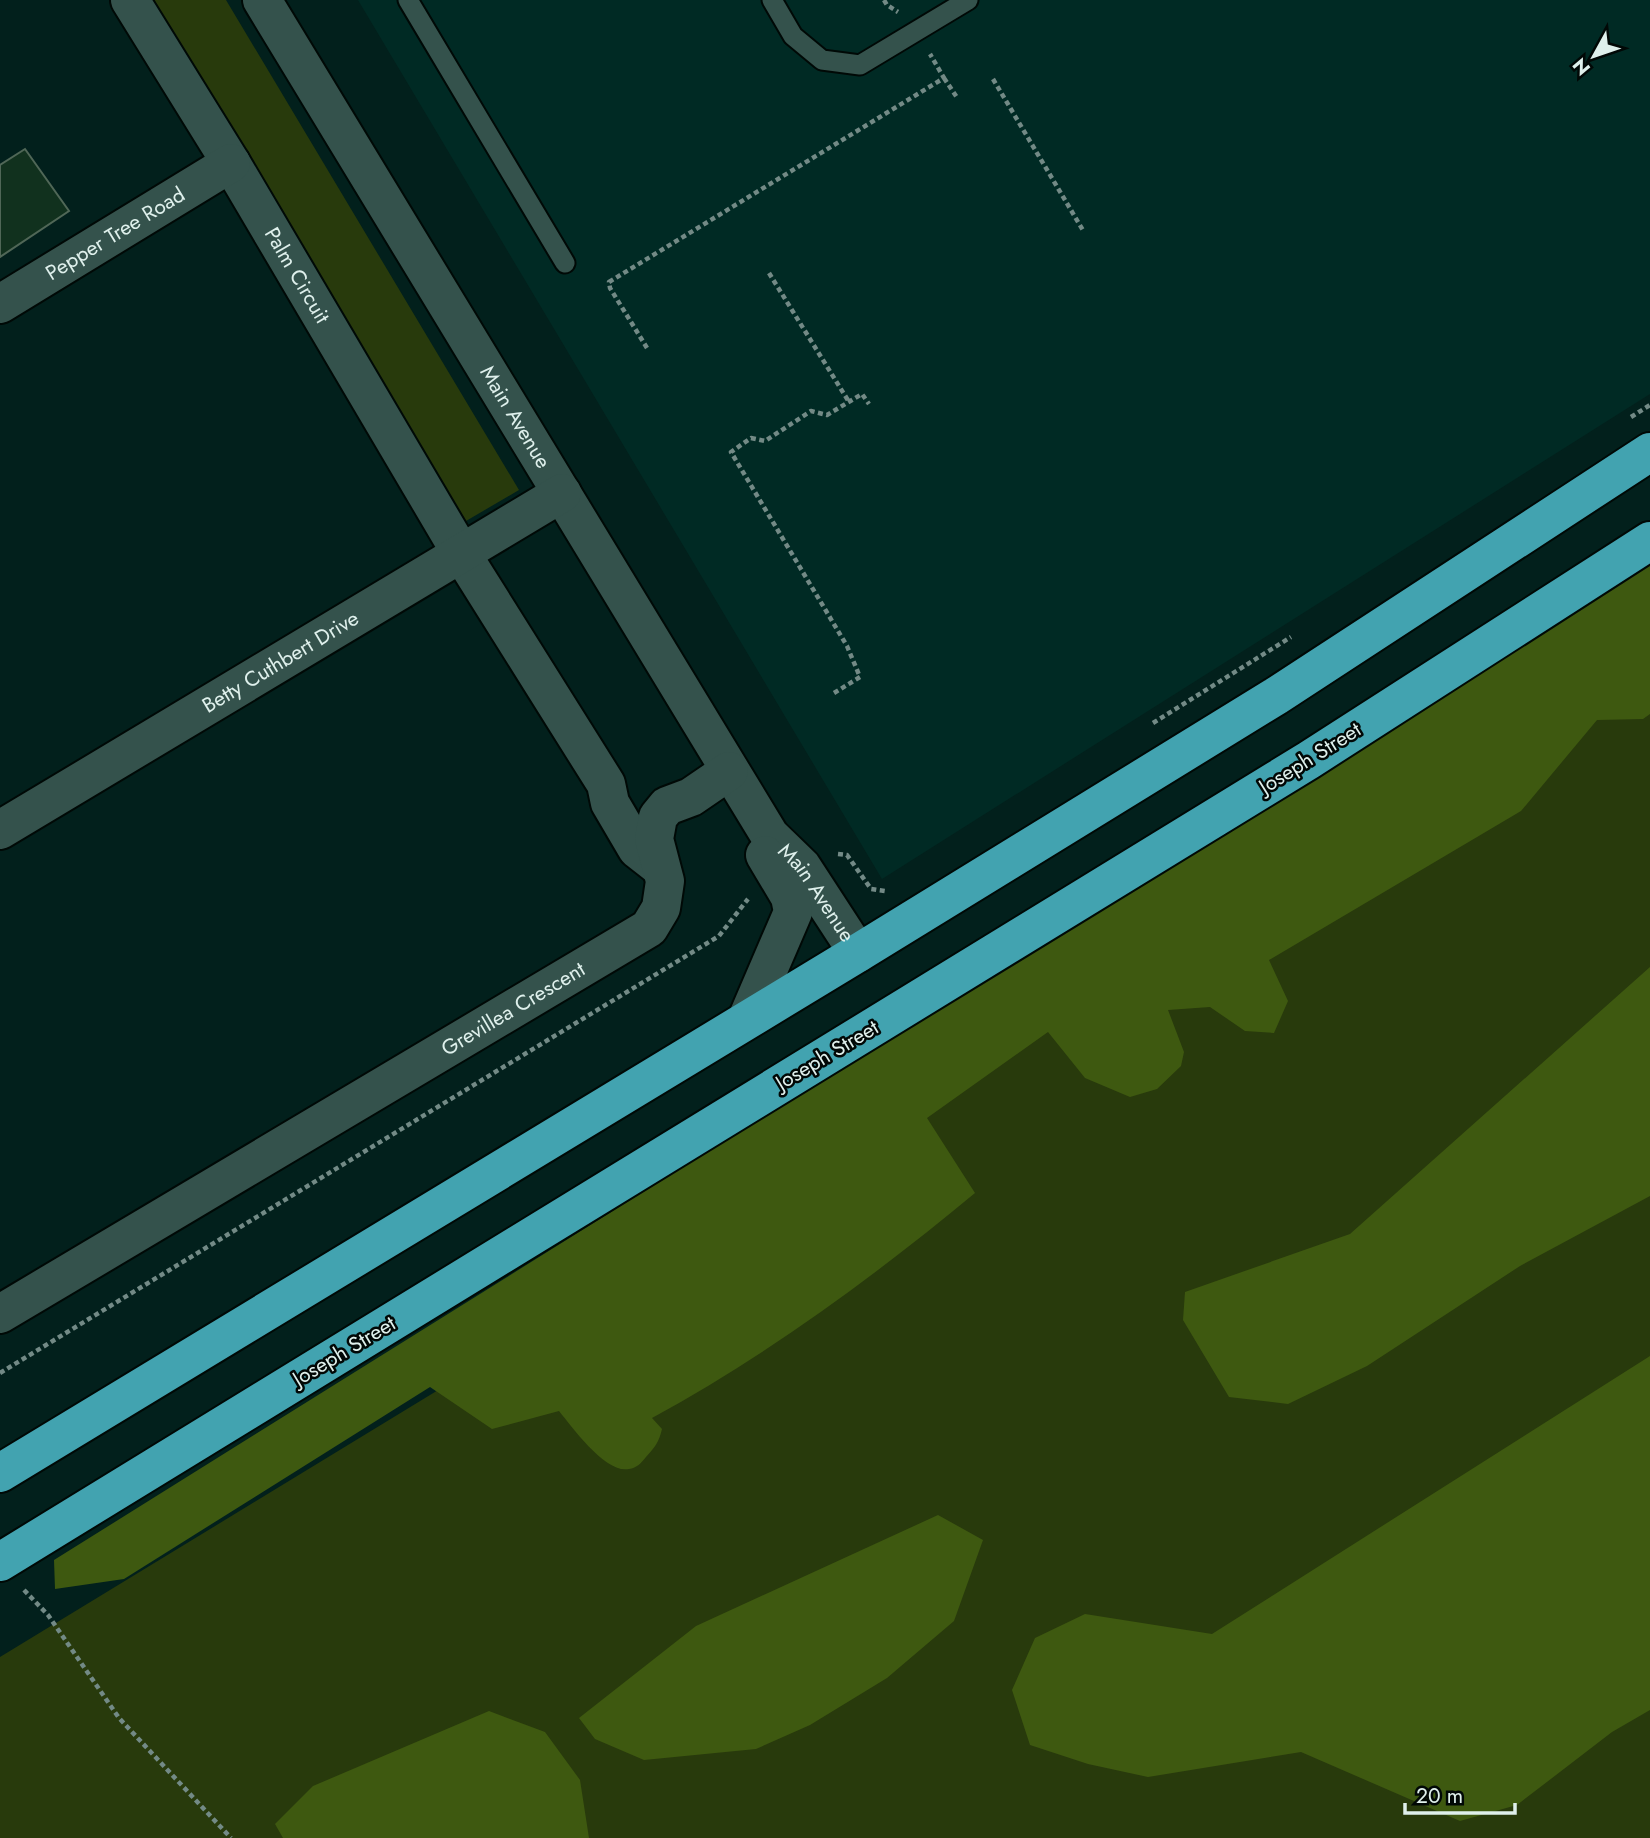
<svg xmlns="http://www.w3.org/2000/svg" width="1650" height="1838" font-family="Jost,sans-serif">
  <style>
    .built { fill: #002a24 }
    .green { fill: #283a0c }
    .forest { fill: #3e5910 }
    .building { fill: #11311e; stroke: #506757; stroke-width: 2 }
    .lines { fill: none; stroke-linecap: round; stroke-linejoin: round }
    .lane-casing { stroke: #000906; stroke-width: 23 }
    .street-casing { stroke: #000906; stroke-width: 42 }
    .highway-casing { stroke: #000906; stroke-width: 42 }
    .path { stroke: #738a86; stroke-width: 4.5; stroke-dasharray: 5 3.5; stroke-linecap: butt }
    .lane { stroke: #34524c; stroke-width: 19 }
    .street { stroke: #34524c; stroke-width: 38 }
    .highway { stroke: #42a3b0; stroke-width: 38 }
    .labels { text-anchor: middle; stroke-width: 5; stroke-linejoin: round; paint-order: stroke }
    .street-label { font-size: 21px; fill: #dff0ec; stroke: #010806 }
  </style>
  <rect width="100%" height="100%" fill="#02201c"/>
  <!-- built -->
  <path class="built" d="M358,0H1650V394L882,879Z"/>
  <!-- green -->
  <path class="green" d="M148,0H226L519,490L466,521Z
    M1650,652V1838H0V1657Z"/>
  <!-- forest -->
  <path class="forest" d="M1650,563V714L1643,719L1597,720L1521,811L1269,960L1288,1001L1274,1033L1245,1031L1210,1007L1168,1010L1184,1052L1181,1066L1157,1089L1130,1097L1085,1078L1048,1032L927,1118L975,1193C875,1276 766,1356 652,1418L662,1429C659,1442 655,1447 646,1457C641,1463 637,1468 629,1469C606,1474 572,1427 559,1411L492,1429L430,1387L124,1579L55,1589L54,1560Z
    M1650,967V1196L1520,1266L1367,1366L1288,1404L1229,1397L1183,1320L1185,1292L1350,1234Z
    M1650,1356V1710L1612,1732L1517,1805L1460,1821L1301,1752L1148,1777L1088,1764L1030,1745L1012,1690L1035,1638L1085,1614L1212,1634Z
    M938,1515L983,1540L954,1621L887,1678L810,1725L756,1749L644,1760L595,1739L579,1718L696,1626Z
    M489,1711L545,1732L580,1780L589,1838H283L275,1824L313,1786Z"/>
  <!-- building -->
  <path class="building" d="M25,149L69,211L0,257V165Z"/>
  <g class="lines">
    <!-- lane casing -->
    <g class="lane-casing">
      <path id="lane" d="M408,0L565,263
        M772,0L793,36L822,60L860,65L968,0"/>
    </g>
    <!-- street casing -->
    <g class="street-casing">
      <g id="street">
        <path id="s1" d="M130,0L231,163L461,553L606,784L610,803L637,849L660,867"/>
        <path id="s2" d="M262,0L770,836L802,867L858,953"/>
        <path id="s3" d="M0,304L231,163"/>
        <path id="s4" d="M0,830L562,493"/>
        <path d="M747,1019L793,912L790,897L765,855"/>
        <path id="s5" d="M0,1314L649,928L661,908L665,881L654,839L658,817L667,806L691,797L729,771"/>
      </g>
    </g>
    <!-- highway casing -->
    <g class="highway-casing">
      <path id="highway" d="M0,1473L858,953L1276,696L1650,452
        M0,1562L1309,760L1650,541"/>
    </g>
    <!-- path -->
    <path class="path" d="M884,0L887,5L898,12
      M944,78L958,99
      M993,79L1084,232
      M769,273L849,402
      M647,348L610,288L609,282L944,78L930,54
      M1631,417L1650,405
      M834,693L860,677L847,646L731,452L751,438L765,441L811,411L827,415L862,394L869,404
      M1153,723L1291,637
      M838,854L847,855L871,889L885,891
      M0,1373L719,936L748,899
      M24,1590L48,1615L119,1718L231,1838"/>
    <!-- lane -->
    <use href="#lane" class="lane"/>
    <!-- street -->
    <use href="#street" class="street"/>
    <!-- highway -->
    <use href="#highway" class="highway"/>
  </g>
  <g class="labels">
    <!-- street labels -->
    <g class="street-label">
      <text dy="7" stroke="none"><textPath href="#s3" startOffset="135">Pepper Tree Road</textPath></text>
      <text dy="7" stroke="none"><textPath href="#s1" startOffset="322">Palm Circuit</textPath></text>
      <text dy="7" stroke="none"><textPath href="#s2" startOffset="488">Main Avenue</textPath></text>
      <text dy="7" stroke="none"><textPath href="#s4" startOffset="327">Betty Cuthbert Drive</textPath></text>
      <text transform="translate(1310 758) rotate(-32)" y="7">Joseph Street</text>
      <text dy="7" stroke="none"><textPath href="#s2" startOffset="1052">Main Avenue</textPath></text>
      <text dy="7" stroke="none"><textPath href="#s5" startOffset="597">Grevillea Crescent</textPath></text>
      <text transform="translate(827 1055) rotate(-31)" y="7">Joseph Street</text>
      <text transform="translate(344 1351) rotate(-31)" y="7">Joseph Street</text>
    </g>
  </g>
  <!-- north arrow -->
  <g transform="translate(1594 56) rotate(230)" stroke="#010806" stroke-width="5" paint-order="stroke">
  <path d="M0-5L12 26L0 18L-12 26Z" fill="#dff0ec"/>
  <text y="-10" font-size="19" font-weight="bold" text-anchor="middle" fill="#dff0ec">N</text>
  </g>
  <!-- scale -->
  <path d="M1405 1803v10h110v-10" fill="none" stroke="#dff0ec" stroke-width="3.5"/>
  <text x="1416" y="1803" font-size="21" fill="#dff0ec" stroke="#010806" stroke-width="5" paint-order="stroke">20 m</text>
</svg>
